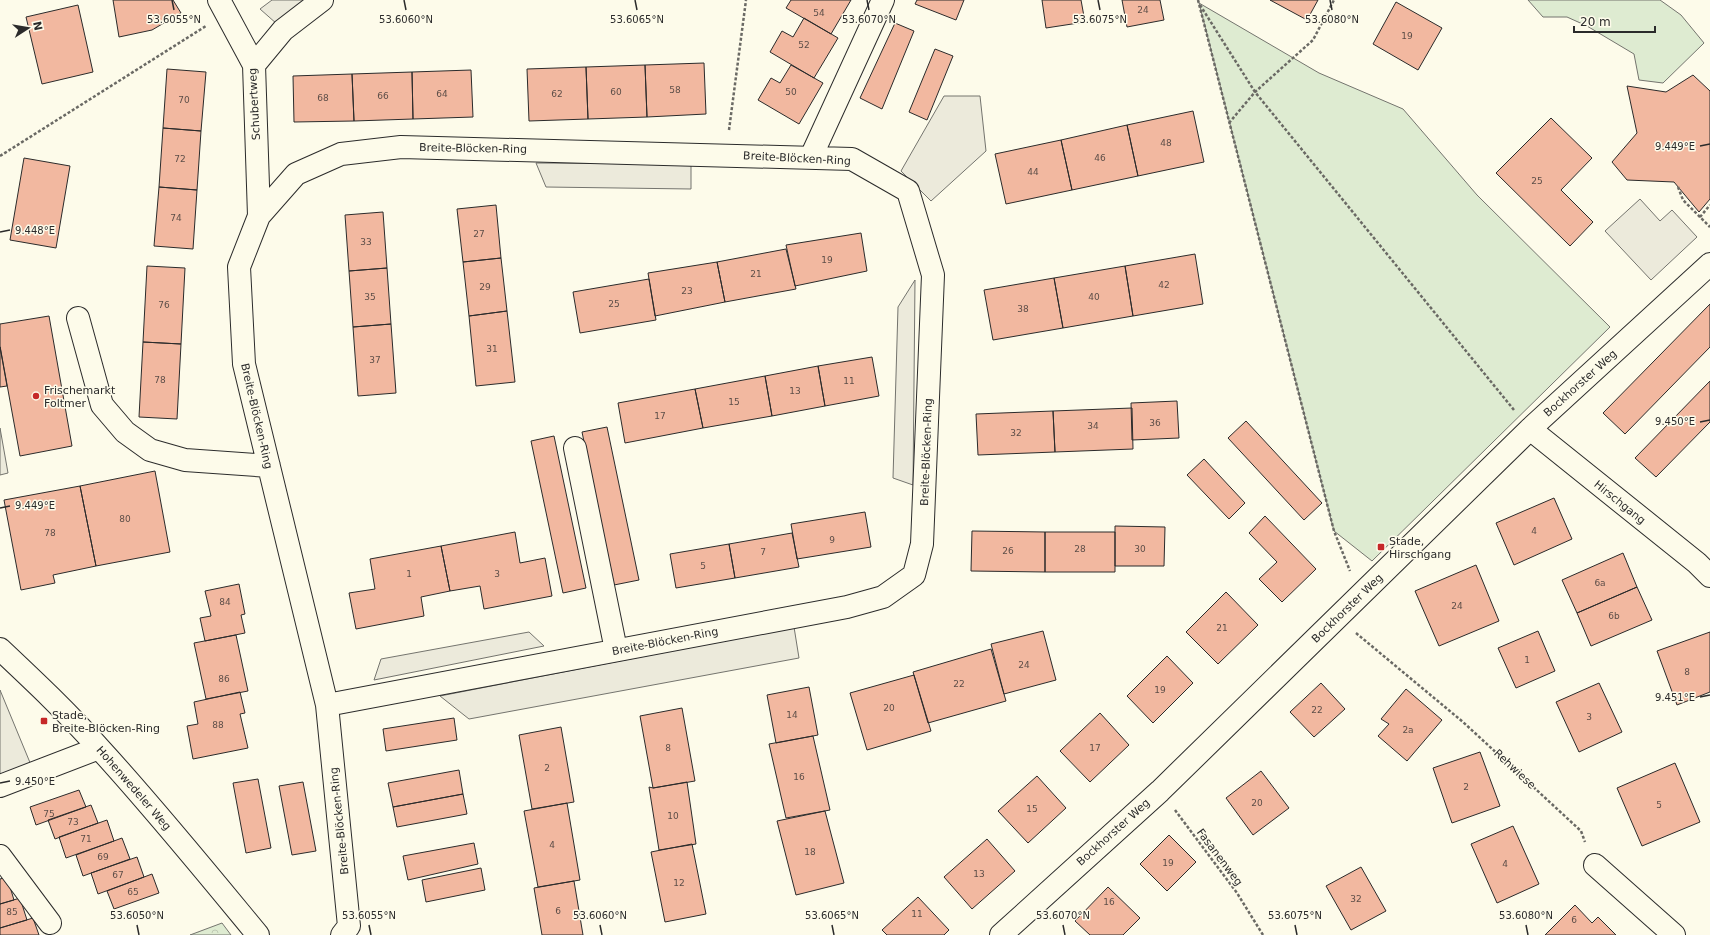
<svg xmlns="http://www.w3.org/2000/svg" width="1710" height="935" font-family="'DejaVu Sans',sans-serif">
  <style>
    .green { fill: #deebd1; stroke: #74746e }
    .forest { fill: url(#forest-crowns); stroke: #74746e }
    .parking { fill: #eceadb; stroke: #74746e }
    .building { fill: #f2b8a0; stroke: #2b2b2b }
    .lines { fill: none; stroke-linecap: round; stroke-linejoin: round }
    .minor-casing { stroke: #2b2b2b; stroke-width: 24 }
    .path { stroke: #6a6964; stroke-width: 2.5; stroke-dasharray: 3 2; stroke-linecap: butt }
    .minor { stroke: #fdfbea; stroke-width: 22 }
    .ticks { fill: none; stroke: #2b2b2b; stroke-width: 1.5 }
    .poi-dot { fill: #c62828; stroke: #fdfbea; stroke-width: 1.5 }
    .labels { text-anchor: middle; stroke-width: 3; stroke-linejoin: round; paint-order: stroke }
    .number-label { font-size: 9px; fill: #5d4e48 }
    .street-label { font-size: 11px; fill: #2b2b2b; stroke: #fdfbea }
    .poi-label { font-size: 11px; fill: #2b2b2b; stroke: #fdfbea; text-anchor: start }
    .ticks-label { font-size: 10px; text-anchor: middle; fill: #2b2b2b; stroke: #fdfbea; stroke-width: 3; stroke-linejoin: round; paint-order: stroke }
  </style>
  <defs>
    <pattern id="forest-crowns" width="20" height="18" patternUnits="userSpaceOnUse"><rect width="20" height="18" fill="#deebd1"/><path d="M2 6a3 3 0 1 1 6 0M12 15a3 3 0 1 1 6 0" fill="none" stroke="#bfcab4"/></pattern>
  </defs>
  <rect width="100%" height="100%" fill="#fdfbea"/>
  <!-- green -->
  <path class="green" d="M1528,0H1660L1681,15L1704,43L1663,83L1639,80L1634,54L1587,26L1567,17H1543Z
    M1199,3L1319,73L1403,109L1477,195L1610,327L1372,561L1334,531Z"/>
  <!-- forest -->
  <path class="forest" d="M222,923L231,935H190Z"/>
  <!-- parking -->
  <path class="parking" d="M272,0H307L277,24L260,9Z
    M944,96H980L986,151L931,201L901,171Z
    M536,163L691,164V189L546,187Z
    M1640,199L1660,221L1672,210L1697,237L1651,280L1605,231Z
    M915,280L913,485L893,478L898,307Z
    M0,428L8,473L0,475Z
    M794,627L799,658L469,719L440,696Z
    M529,632L544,646L374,680L381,659Z
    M0,690L31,765L0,777Z"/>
  <!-- building -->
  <path class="building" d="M113,0H173L181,13L152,30L119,37Z
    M791,0H851L831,34L786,8Z
    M917,0H964L956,20L915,4Z
    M1042,0H1081L1085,22L1046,28Z
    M1122,0H1160L1164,20L1127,27Z
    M1270,0H1318L1307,20Z
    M1396,2L1442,28L1418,70L1373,44Z
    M78,5L93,72L42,84L26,17Z
    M804,18L838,38L814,78L770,52L782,31L793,37Z
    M895,23L914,31L882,109L860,98Z
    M935,49L953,56L927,120L909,112Z
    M704,63L706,114L647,117L645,65Z
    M645,65L647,117L588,119L586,67Z
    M791,65L823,83L799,124L758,100L771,78L780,83Z
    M586,67L588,119L529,121L527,69Z
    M167,69L206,72L201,131L163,128Z
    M471,70L473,117L413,119L412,72Z
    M412,72L413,119L354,121L352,74Z
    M352,74L354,121L294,122L293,76Z
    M1693,75L1710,91V199L1699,212L1674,182L1627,180L1612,162L1637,133L1627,86L1666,92Z
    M1193,111L1204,162L1138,176L1127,125Z
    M1551,118L1592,158L1561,190L1593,222L1570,246L1496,173Z
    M1127,125L1138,176L1072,190L1061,140Z
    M163,128L201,131L197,190L159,187Z
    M1061,140L1072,190L1006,204L995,154Z
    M24,158L70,166L56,248L10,240Z
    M159,187L197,190L193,249L154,246Z
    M496,205L501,258L463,262L457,209Z
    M383,212L387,268L349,271L345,215Z
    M861,233L867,271L795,286L786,245Z
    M786,249L796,289L725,302L717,262Z
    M1195,254L1203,304L1133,316L1125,266Z
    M501,258L507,311L469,316L463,262Z
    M717,262L725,302L655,316L648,273Z
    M147,266L185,268L181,344L143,342Z
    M1125,266L1133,316L1063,328L1054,278Z
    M387,268L391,324L353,327L349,271Z
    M1054,278L1063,328L993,340L984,290Z
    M649,279L656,320L580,333L573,292Z
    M1710,304V347L1625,434L1603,413Z
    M507,311L515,382L476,386L469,316Z
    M49,316L72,446L20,456L0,346V324Z
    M391,324L396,393L358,396L353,327Z
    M143,342L181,344L177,419L139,417Z
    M0,347L7,386L0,387Z
    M872,357L879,396L825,406L818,366Z
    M818,366L825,406L772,416L765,376Z
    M765,376L772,416L703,428L695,389Z
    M1710,381V422L1656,477L1635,458Z
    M695,389L703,428L625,443L618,403Z
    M1177,401L1179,438L1132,440L1131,403Z
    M1132,408L1133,449L1055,452L1053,411Z
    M1053,411L1055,452L978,455L976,414Z
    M1246,421L1322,503L1304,520L1228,438Z
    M607,427L639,580L614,585L582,432Z
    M554,436L586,588L563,593L531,441Z
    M1204,459L1245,503L1229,519L1187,475Z
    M155,471L170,552L96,566L80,486Z
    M80,486L96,566L53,575L55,583L21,590L4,500Z
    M1554,498L1572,539L1514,565L1496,523Z
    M865,512L871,547L797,559L791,524Z
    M1265,516L1316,569L1282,602L1259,579L1277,562L1249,533Z
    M1115,526L1165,527L1164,566H1115Z
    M972,531L1045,532V572L971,571Z
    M515,532L520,563L545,558L552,596L484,609L480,586L450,591L441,546Z
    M1045,532H1115V572H1045Z
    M792,533L799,567L735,578L729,544Z
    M729,544L735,578L676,588L670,554Z
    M441,546L450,591L421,597L424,616L356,629L349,593L375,589L370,559Z
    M1623,553L1637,587L1577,613L1562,580Z
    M1476,565L1499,621L1439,646L1415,591Z
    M239,584L245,614L241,615L245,633L205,641L200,618L211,616L205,591Z
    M1637,587L1652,620L1591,646L1577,613Z
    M1226,592L1258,625L1218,664L1186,632Z
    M1043,631L1056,680L1004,694L991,644Z
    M1538,631L1555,671L1516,688L1498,648Z
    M1710,632V692L1677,705L1657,651Z
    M236,635L248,691L206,699L194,643Z
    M991,649L1006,701L928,723L913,672Z
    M1167,656L1193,683L1153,723L1127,696Z
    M914,675L931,731L867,750L850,693Z
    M1321,683L1345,709L1314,737L1290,712Z
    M1599,683L1622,732L1579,752L1556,702Z
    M809,687L818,735L776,743L767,695Z
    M1406,689L1442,720L1407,761L1378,736L1389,724L1381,719Z
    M240,692L245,713L240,714L248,748L193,759L187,726L198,724L194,702Z
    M682,708L695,781L653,788L640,716Z
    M1100,713L1129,745L1090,782L1060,751Z
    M454,718L457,740L386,751L383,729Z
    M561,727L574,802L532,809L519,735Z
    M813,736L830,810L786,818L769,744Z
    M1480,752L1500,806L1452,823L1433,768Z
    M1675,763L1700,822L1642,846L1617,788Z
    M459,770L463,794L393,807L388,783Z
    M1261,771L1289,808L1253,835L1226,798Z
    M1037,776L1066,808L1028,843L998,811Z
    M258,779L271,848L246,853L233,783Z
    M303,782L316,851L292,855L279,786Z
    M687,782L696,844L659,850L649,787L653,788Z
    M79,790L86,807L36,825L30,807Z
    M463,794L467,814L397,827L393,807Z
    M567,803L580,880L538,887L524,811Z
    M91,805L98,823L55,839L48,820Z
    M825,811L844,883L796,895L777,821Z
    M107,820L114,841L66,858L59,837Z
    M1513,826L1539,884L1497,903L1471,844Z
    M1169,835L1196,862L1167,891L1140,864Z
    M122,838L130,859L83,876L76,855Z
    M987,839L1015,871L972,909L944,877Z
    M474,843L478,864L408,880L403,856Z
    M692,844L706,914L665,922L651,852Z
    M137,857L144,877L98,894L91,873Z
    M1361,867L1386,911L1351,930L1326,886Z
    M481,868L485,890L426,902L422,880Z
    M152,874L159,893L114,909L107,891Z
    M7,877L14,900L0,904V879Z
    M574,881L583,935H542L534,888Z
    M1108,887L1140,918L1123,935H1090L1075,921Z
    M918,897L949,930L944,935H887L882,930Z
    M20,898L27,920L0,928V904Z
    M1575,905L1592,923L1598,917L1616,935H1545Z
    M33,918L39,935H0V928Z"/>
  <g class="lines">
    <!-- minor casing -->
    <g class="minor-casing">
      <path id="minor" d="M219,0L254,65L259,216
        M254,65L283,30L322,0
        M811,157L883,0
        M78,318L102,405L125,432L150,450L185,460L269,466
        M1530,429L1697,563L1710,576
        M575,448L616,650
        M0,649C34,681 68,713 99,748C154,808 206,872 258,935
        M327,705L847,607L883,597L914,575L922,544L933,275L908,191L852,159L401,147L341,154L296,174L259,216L239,267L244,364L327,705L349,926L342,935
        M0,786L99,748
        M0,856L50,923
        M1595,865L1674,935
        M1001,935L1160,791L1530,429L1710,264"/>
    </g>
    <!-- path -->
    <path class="path" d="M1198,0L1334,531L1350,571
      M1200,5L1255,92L1514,410
      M1229,123L1255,92L1313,40L1334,0
      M729,130L746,0
      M0,156L206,26
      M1678,187L1683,200L1710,227
      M1700,217L1710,205
      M1356,633L1463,722L1581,831L1585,842
      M1175,810L1237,893L1263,935"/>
    <!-- minor -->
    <use href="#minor" class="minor"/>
  </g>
  <!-- ticks -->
  <path class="ticks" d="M172,0L174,10M404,0L406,10M635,0L637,10M867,0L869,10M1098,0L1100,10M1330,0L1332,10M1700,146L1710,144M0,232L10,230M1700,422L1710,420M0,508L10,506M1700,697L1710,695M0,783L10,781M137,925L139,935M369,925L371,935M600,925L602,935M832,925L834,935M1063,925L1065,935M1295,925L1297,935M1526,925L1528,935"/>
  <!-- markers -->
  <g class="poi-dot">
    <circle cx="36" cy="396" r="4"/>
    <rect x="1377" y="543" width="8" height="8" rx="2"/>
    <rect x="40" y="717" width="8" height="8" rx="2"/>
  </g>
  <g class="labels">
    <!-- number labels -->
    <g class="number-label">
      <text x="1143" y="13">24</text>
      <text x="819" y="16">54</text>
      <text x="1407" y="39">19</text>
      <text x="804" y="48">52</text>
      <text x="675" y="93">58</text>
      <text x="616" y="95">60</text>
      <text x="791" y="95">50</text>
      <text x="442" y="97">64</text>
      <text x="557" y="97">62</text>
      <text x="383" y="99">66</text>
      <text x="323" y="101">68</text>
      <text x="184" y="103">70</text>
      <text x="1166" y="146">48</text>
      <text x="1100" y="161">46</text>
      <text x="180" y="162">72</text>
      <text x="1033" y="175">44</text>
      <text x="1537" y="184">25</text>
      <text x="176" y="221">74</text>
      <text x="479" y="237">27</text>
      <text x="366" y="245">33</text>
      <text x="827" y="263">19</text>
      <text x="756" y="277">21</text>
      <text x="1164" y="288">42</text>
      <text x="485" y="290">29</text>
      <text x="687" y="294">23</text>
      <text x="370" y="300">35</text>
      <text x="1094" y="300">40</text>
      <text x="614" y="307">25</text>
      <text x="164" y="308">76</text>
      <text x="1023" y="312">38</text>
      <text x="492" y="352">31</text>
      <text x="375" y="363">37</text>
      <text x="160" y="383">78</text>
      <text x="849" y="384">11</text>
      <text x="795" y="394">13</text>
      <text x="734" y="405">15</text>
      <text x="660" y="419">17</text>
      <text x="1155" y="426">36</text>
      <text x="1093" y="429">34</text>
      <text x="1016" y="436">32</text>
      <text x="125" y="522">80</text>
      <text x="1534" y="534">4</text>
      <text x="50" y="536">78</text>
      <text x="832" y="543">9</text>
      <text x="1080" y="552">28</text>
      <text x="1140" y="552">30</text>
      <text x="1008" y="554">26</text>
      <text x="763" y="555">7</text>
      <text x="703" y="569">5</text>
      <text x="409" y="577">1</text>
      <text x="497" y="577">3</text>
      <text x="1600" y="586">6a</text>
      <text x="225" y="605">84</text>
      <text x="1457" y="609">24</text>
      <text x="1614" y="619">6b</text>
      <text x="1222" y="631">21</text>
      <text x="1527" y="663">1</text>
      <text x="1024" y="668">24</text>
      <text x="1687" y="675">8</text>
      <text x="224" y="682">86</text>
      <text x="959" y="687">22</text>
      <text x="1160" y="693">19</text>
      <text x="889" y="711">20</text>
      <text x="1317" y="713">22</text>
      <text x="792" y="718">14</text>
      <text x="1589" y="720">3</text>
      <text x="218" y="728">88</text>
      <text x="1408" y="733">2a</text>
      <text x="668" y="751">8</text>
      <text x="1095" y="751">17</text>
      <text x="547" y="771">2</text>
      <text x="799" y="780">16</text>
      <text x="1466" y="790">2</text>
      <text x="1257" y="806">20</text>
      <text x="1659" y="808">5</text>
      <text x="1032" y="812">15</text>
      <text x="49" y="817">75</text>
      <text x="673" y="819">10</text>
      <text x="73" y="825">73</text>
      <text x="86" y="842">71</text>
      <text x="552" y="848">4</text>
      <text x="810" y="855">18</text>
      <text x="103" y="860">69</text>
      <text x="1168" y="866">19</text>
      <text x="1505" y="867">4</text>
      <text x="979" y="877">13</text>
      <text x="118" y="878">67</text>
      <text x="679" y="886">12</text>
      <text x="133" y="895">65</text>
      <text x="1356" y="902">32</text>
      <text x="1109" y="905">16</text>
      <text x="558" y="914">6</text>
      <text x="12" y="915">85</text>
      <text x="917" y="917">11</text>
      <text x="1574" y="923">6</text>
    </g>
    <!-- street labels -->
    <g class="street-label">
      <text transform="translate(254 104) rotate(-93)" y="4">Schubertweg</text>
      <text transform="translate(473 148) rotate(1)" y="4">Breite-Blöcken-Ring</text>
      <text transform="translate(797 158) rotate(3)" y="4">Breite-Blöcken-Ring</text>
      <text transform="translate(1580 383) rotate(-42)" y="4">Bockhorster Weg</text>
      <text transform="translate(257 416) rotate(77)" y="4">Breite-Blöcken-Ring</text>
      <text transform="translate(926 452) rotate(-88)" y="4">Breite-Blöcken-Ring</text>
      <text transform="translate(1620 502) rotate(39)" y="4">Hirschgang</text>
      <text transform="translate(1347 608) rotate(-44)" y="4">Bockhorster Weg</text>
      <text transform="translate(665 641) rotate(-11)" y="4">Breite-Blöcken-Ring</text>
      <text transform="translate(1515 769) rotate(43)" y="4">Rehwiese</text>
      <text transform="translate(134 788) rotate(49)" y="4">Hohenwedeler Weg</text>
      <text transform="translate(339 821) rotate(-96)" y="4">Breite-Blöcken-Ring</text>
      <text transform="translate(1113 832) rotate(-42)" y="4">Bockhorster Weg</text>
      <text transform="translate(1220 857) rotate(53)" y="4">Fasanenweg</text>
    </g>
    <!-- poi labels -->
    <g class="poi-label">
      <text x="44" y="394">Frischemarkt<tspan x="44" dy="13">Foltmer</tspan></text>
      <text x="1389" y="545">Stade,<tspan x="1389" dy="13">Hirschgang</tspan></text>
      <text x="52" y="719">Stade,<tspan x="52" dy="13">Breite-Blöcken-Ring</tspan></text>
    </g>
  </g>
  <g class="ticks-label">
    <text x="174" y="23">53.6055°N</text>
    <text x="406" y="23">53.6060°N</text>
    <text x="637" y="23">53.6065°N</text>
    <text x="869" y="23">53.6070°N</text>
    <text x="1100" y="23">53.6075°N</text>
    <text x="1332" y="23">53.6080°N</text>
    <text x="1675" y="150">9.449°E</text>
    <text x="35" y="234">9.448°E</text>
    <text x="1675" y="425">9.450°E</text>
    <text x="35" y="509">9.449°E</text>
    <text x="1675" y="701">9.451°E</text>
    <text x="35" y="785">9.450°E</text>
    <text x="137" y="919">53.6050°N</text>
    <text x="369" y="919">53.6055°N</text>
    <text x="600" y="919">53.6060°N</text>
    <text x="832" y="919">53.6065°N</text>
    <text x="1063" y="919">53.6070°N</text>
    <text x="1295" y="919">53.6075°N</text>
    <text x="1526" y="919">53.6080°N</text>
  </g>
  <!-- north arrow -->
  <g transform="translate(28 28) rotate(78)" stroke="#fdfbea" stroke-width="3" paint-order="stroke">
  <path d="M0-3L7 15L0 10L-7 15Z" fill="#2b2b2b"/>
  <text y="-6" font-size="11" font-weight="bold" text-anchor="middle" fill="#2b2b2b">N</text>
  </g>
  <!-- scale -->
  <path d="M1574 26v6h81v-6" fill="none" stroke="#2b2b2b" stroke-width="2"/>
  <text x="1580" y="26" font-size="12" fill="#2b2b2b" stroke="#fdfbea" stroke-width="3" paint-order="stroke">20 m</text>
</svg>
